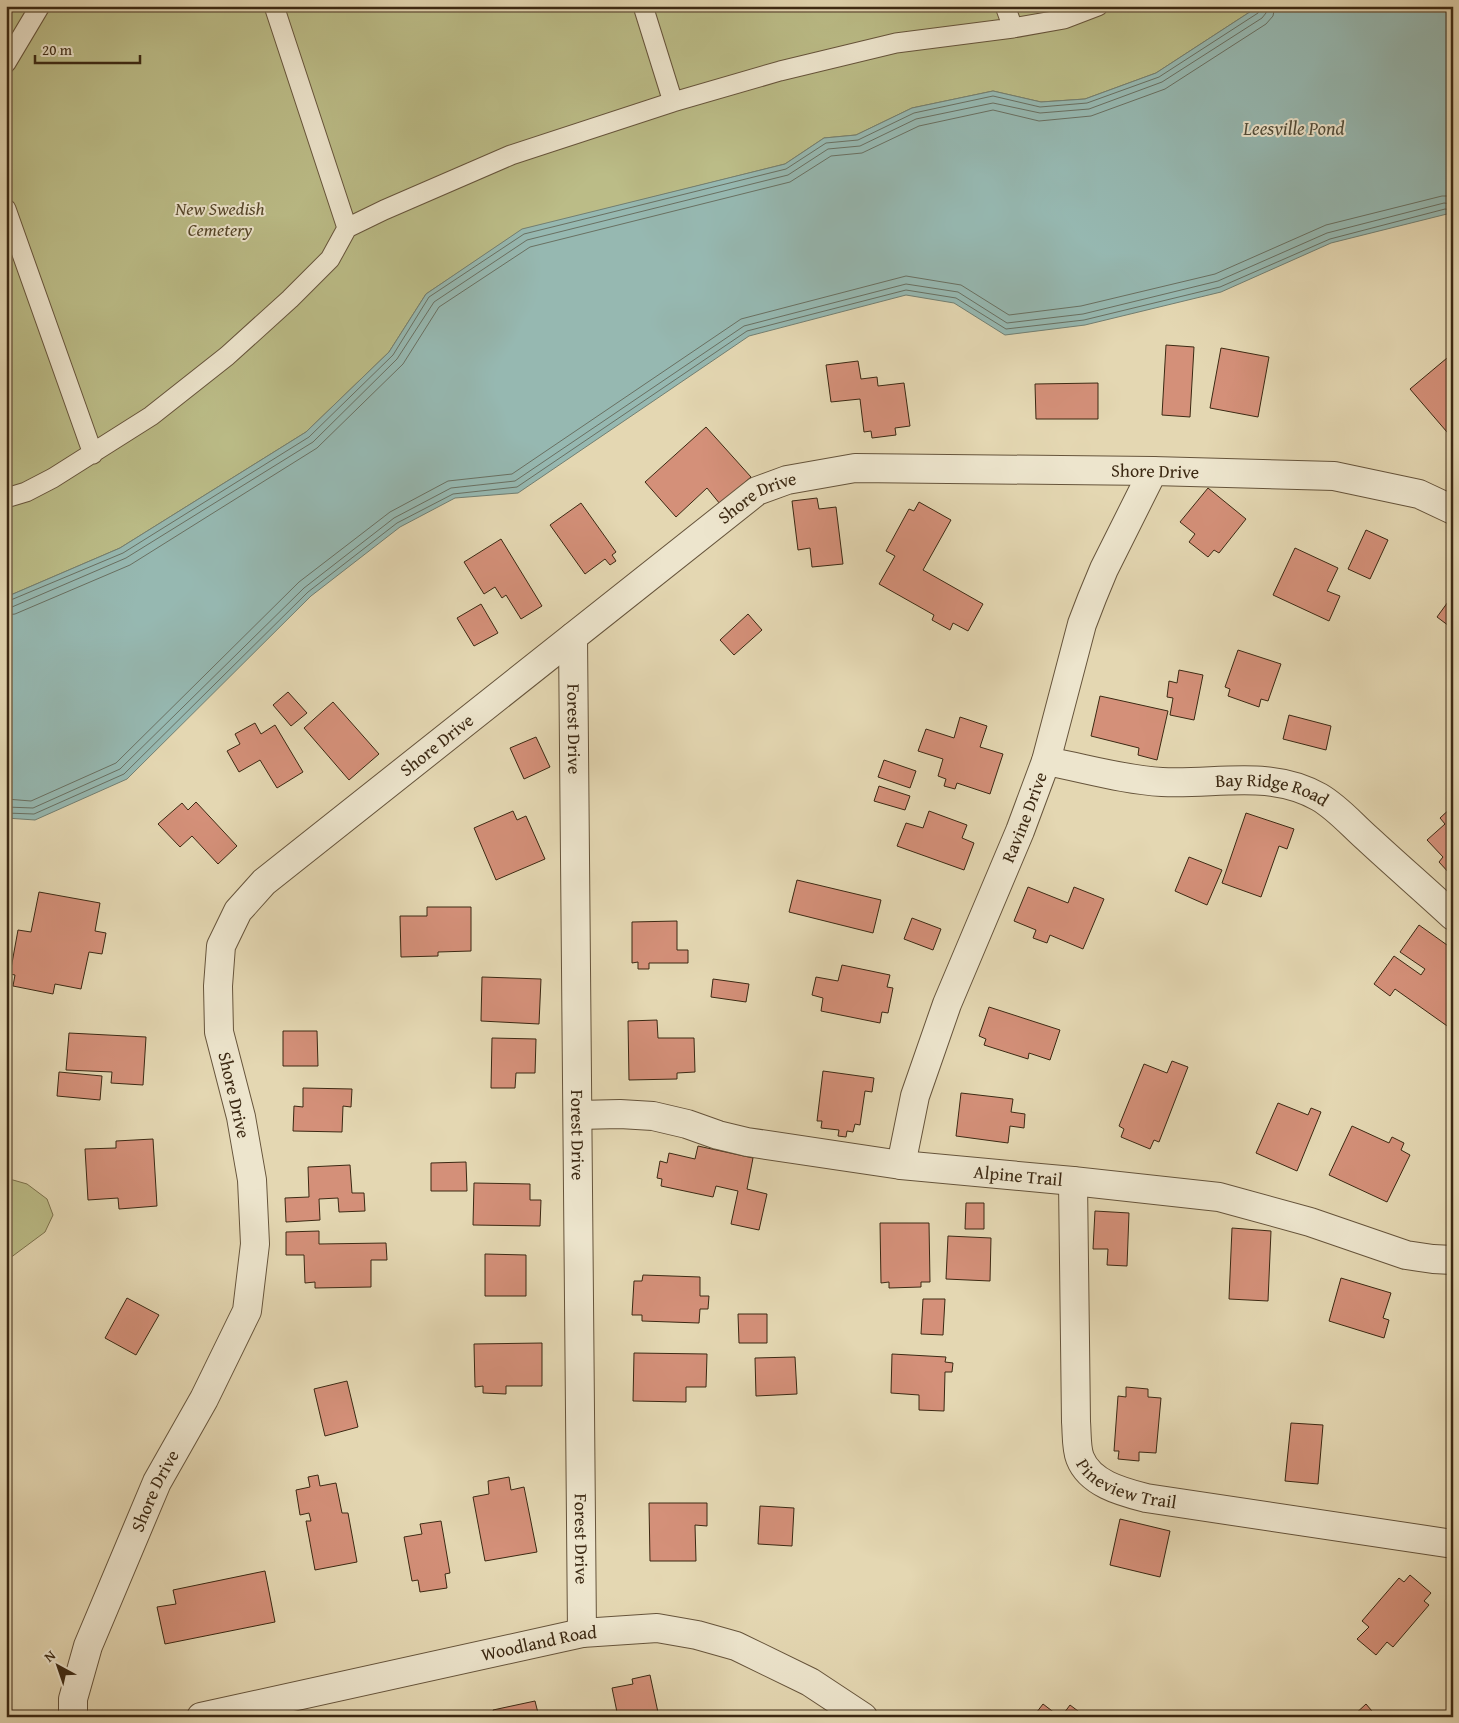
<svg xmlns="http://www.w3.org/2000/svg" width="1459" height="1723" font-family="'Gentium Book Plus',serif">
  <style>
    .green { fill: #bbbc87; stroke: #7c724d }
    .water { fill: #96b8b1; stroke: #727f72 }
    .lines { fill: none; stroke-linecap: round; stroke-linejoin: round }
    .shore { stroke: #697062; stroke-width: 1 }
    .building { fill: #d49079; stroke: #3c2913 }
    .lane-casing { stroke: #66543b; stroke-width: 21 }
    .street-casing { stroke: #66543b; stroke-width: 30 }
    .lane { stroke: #ede5cd; stroke-width: 19 }
    .street { stroke: #ede5cd; stroke-width: 28 }
    .labels { text-anchor: middle; stroke-width: 4; stroke-linejoin: round; paint-order: stroke }
    .park-label { font-size: 18px; font-style: italic; fill: #55462a; stroke: #ede5cd }
    .street-label { font-size: 18px; fill: #3c2913; stroke: #ede5cd }
    .water-label { font-size: 19px; font-style: italic; fill: #524d3a; stroke: #ede5cd }
  </style>
  <rect width="100%" height="100%" fill="#e4d7b2"/>
  <filter id="stains"><feTurbulence type="fractalNoise" baseFrequency=".004" numOctaves="4"/><feColorMatrix values="0 0 0 0 .2 0 0 0 0 .09 0 0 0 0 .02 0 0 0 .5 -.17"/></filter>
  <radialGradient id="worn" r=".72"><stop offset=".6" stop-color="#630" stop-opacity="0"/><stop offset="1" stop-color="#630" stop-opacity=".3"/></radialGradient>
  <!-- green -->
  <path class="green" d="M6,6H1259L1156,73L1085,99L1041,102L993,91L912,108L856,135L824,138L785,164L522,230L426,294L389,352L306,432L120,548L6,597Z
    M6,1178L27,1184L47,1199L53,1215L45,1232L6,1261Z"/>
  <!-- water -->
  <path class="water" d="M1259,6H1453V215L1447,214L1331,243L1221,292L1085,325L1005,335L954,303L906,295L749,336L518,493L455,498L400,527L311,596L127,779L35,820L6,818V597L120,548L306,432L389,352L426,294L522,229L785,164L824,138L856,135L912,108L993,91L1041,102L1085,99L1156,73Z"/>
  <g class="lines">
    <!-- shore -->
    <path class="shore" d="M6,602L123,553L309,437L393,355L429,297L524,234L786,169L826,143L858,140L914,113L993,96L1040,107L1087,103L1159,77L1258,13L1261,6
      M6,608L12,607L126,558L313,442L397,359L434,302L527,240L788,175L828,149L860,146L916,119L993,103L1040,113L1089,109L1162,82L1262,18L1266,13L1267,6
      M6,615L15,614L130,565L317,448L403,364L439,307L530,247L790,182L831,156L862,153L919,126L993,110L1039,121L1091,116L1165,89L1266,24L1273,16L1275,6
      M6,799L31,801L116,763L299,582L390,512L448,481L512,474L741,319L906,276L961,285L1009,315L1081,306L1215,274L1326,225L1442,196H1453
      M6,807L33,808L120,769L304,588L394,518L451,488L515,481L744,326L906,284L958,292L1007,323L1083,314L1218,281L1327,233L1444,203L1453,204
      M6,813L34,814L124,774L308,592L397,523L453,494L517,487L747,331L906,290L956,298L1006,329L1084,320L1220,287L1330,239L1445,209L1453,210"/>
  </g>
  <!-- building -->
  <path class="building" d="M1166,345L1194,347L1190,417L1162,415Z
    M1221,348L1269,357L1258,417L1210,408Z
    M1453,353V439L1410,389Z
    M858,361L861,379L877,377L878,386L904,383L910,426L895,428L896,435L872,438L871,431L864,432L860,399L831,402L826,365Z
    M1098,383V419H1036L1035,384Z
    M706,427L751,477L720,504L707,488L676,517L645,482Z
    M1208,488L1246,519L1219,553L1214,550L1208,557L1189,542L1195,534L1180,522Z
    M817,498L819,509L836,507L843,564L812,567L810,548L798,550L792,501Z
    M919,502L951,520L923,570L983,604L968,631L953,623L950,630L932,620L934,615L879,584L895,556L886,551L909,509L914,511Z
    M581,503L616,552L612,555L616,561L610,565L605,559L585,574L550,525Z
    M1366,530L1388,540L1370,579L1348,569Z
    M501,539L542,606L521,619L506,595L502,598L495,587L484,594L464,562Z
    M1295,548L1338,568L1327,591L1340,596L1329,621L1273,595Z
    M1453,595V629L1437,617Z
    M481,604L498,633L474,646L457,618Z
    M748,614L762,630L734,655L720,640Z
    M1238,650L1281,664L1268,701L1261,699L1259,707L1228,696L1230,689L1225,687Z
    M1179,670L1203,675L1194,720L1170,715L1173,698L1167,697L1169,681L1177,683Z
    M288,692L307,713L291,726L273,705Z
    M1100,696L1168,711L1157,760L1138,755L1139,748L1091,736Z
    M333,702L379,754L349,780L304,728Z
    M1289,715L1331,726L1326,750L1283,739Z
    M960,717L987,726L980,747L1003,754L990,794L957,783L955,789L944,786L946,779L938,776L943,759L918,751L926,729L954,738Z
    M255,723L261,734L275,725L303,772L277,788L260,760L239,772L227,751L240,744L235,734Z
    M536,737L550,767L524,779L510,748Z
    M884,760L916,771L910,788L878,777Z
    M879,786L910,796L905,810L874,801Z
    M196,802L237,846L218,864L192,836L180,847L158,824L182,803L188,810Z
    M1453,806V871L1450,874L1439,862L1443,857L1427,840L1445,824L1440,818Z
    M513,811L517,820L526,816L545,859L496,880L474,828Z
    M929,811L967,825L962,838L974,843L964,870L897,846L906,823L923,828Z
    M1246,813L1294,829L1287,849L1279,846L1261,897L1222,883Z
    M1189,857L1222,870L1207,905L1175,891Z
    M797,880L881,900L873,933L789,912Z
    M1028,887L1068,903L1074,887L1104,899L1083,949L1050,935L1047,943L1033,938L1036,930L1014,921Z
    M39,892L100,903L95,931L106,933L102,954L89,952L81,989L55,984L53,994L13,986L15,975L10,974L18,930L31,932Z
    M427,907H471V951L438,952V956L401,957L400,916H427Z
    M912,918L941,929L933,950L904,939Z
    M677,921V950H688V963H649V969H638V962L632,963V922Z
    M1419,925L1447,945L1453,936V1024L1450,1028L1395,989L1390,996L1374,984L1394,956L1421,975L1425,969L1400,952Z
    M842,965L890,975L887,987L893,988L888,1013L882,1012L880,1023L821,1011L823,998L812,995L816,977L838,981Z
    M482,977L541,979L539,1024L481,1021Z
    M713,979L749,984L746,1002L711,997Z
    M989,1007L1060,1030L1050,1060L1029,1053L1028,1059L984,1045L986,1039L979,1036Z
    M657,1020L658,1038H694L695,1072L677,1073V1079L629,1080L628,1021Z
    M283,1031H317L318,1066H283Z
    M69,1033L146,1037L143,1085L111,1083L112,1072L66,1070Z
    M492,1038L536,1039L535,1073H516L515,1088H491Z
    M1172,1061L1188,1067L1159,1142L1154,1140L1150,1149L1121,1137L1124,1129L1119,1126L1144,1064L1167,1073Z
    M823,1071L874,1078L872,1092L865,1091L860,1125L855,1124L853,1132L847,1131L846,1137L838,1136L839,1130L821,1128L822,1121H817Z
    M59,1072L102,1076L100,1100L57,1096Z
    M303,1088L352,1089L351,1107L343,1106L342,1132L293,1131L294,1106L303,1107Z
    M961,1093L1013,1099L1011,1112L1025,1114L1024,1128L1010,1126L1008,1143L956,1136Z
    M1278,1103L1308,1115L1311,1108L1321,1112L1297,1171L1256,1153Z
    M1352,1126L1389,1143L1392,1137L1404,1143L1401,1150L1410,1155L1387,1202L1329,1175Z
    M153,1139L157,1206L119,1209L118,1198L88,1200L85,1149L116,1148V1141Z
    M698,1146L753,1158L747,1189L767,1194L759,1230L731,1224L738,1191L716,1186L713,1197L661,1186L662,1179L657,1178L660,1161L667,1163L669,1153L695,1159Z
    M466,1162L467,1191H431V1163Z
    M350,1165L352,1193H364L365,1211L339,1212L338,1198L319,1199L320,1220L286,1222L285,1198L309,1197L308,1167Z
    M474,1183L530,1184V1200H541L540,1226L473,1225Z
    M966,1203H984V1229H965Z
    M1095,1211L1129,1213L1127,1266L1107,1265L1108,1249H1093Z
    M880,1223H929L930,1282H921V1287L889,1288V1282L881,1283Z
    M1232,1228L1271,1231L1268,1301L1229,1299Z
    M319,1231V1244L386,1243L387,1260H371V1287L315,1288V1282L305,1283L304,1255H286V1232Z
    M948,1236L991,1238L990,1281L946,1279Z
    M485,1254L526,1255V1296H485Z
    M643,1275L700,1277V1296H709L708,1309H700L699,1323L642,1321V1315H632L634,1281H642Z
    M1341,1278L1391,1293L1383,1318L1389,1320L1384,1338L1329,1321Z
    M127,1298L159,1315L136,1355L105,1338Z
    M923,1299H945L943,1335L921,1334Z
    M738,1314H767V1343H739Z
    M542,1343V1386H506V1394L483,1393V1386L475,1387L474,1344Z
    M634,1353L707,1354L706,1387H686V1402L633,1401Z
    M892,1354L946,1357L945,1362L953,1363L952,1372H945L944,1411L919,1410V1395L891,1393Z
    M795,1357L797,1394L756,1396L755,1358Z
    M347,1381L358,1427L325,1436L314,1389Z
    M1126,1387L1148,1389V1397L1161,1398L1156,1453L1139,1452V1461L1118,1459L1119,1451H1114L1118,1396L1126,1397Z
    M1291,1423L1323,1425L1318,1484L1285,1481Z
    M318,1475L320,1486L336,1483L342,1513H348L357,1562L315,1570L306,1521H311L309,1513L300,1515L296,1490L310,1487L308,1477Z
    M509,1477L511,1490L524,1487L537,1552L485,1561L473,1497L489,1494L488,1481Z
    M649,1503H707V1526L695,1525L696,1561H650Z
    M760,1506L794,1508L792,1546L758,1544Z
    M1120,1519L1170,1531L1160,1577L1110,1565Z
    M441,1521L450,1573L445,1574L447,1588L420,1592L418,1580L412,1581L404,1537L422,1534L420,1524Z
    M265,1571L275,1622L165,1644L157,1607L176,1604L173,1590Z
    M1410,1575L1431,1593L1424,1601L1429,1605L1393,1647L1387,1642L1376,1655L1357,1639L1369,1627L1362,1621L1399,1578L1404,1582Z
    M650,1675L659,1717H618L612,1688L633,1684L632,1679Z
    M535,1701L539,1717H495L493,1710Z
    M1043,1704L1060,1717H1033Z
    M1366,1704L1377,1717H1352Z
    M1070,1705L1086,1717H1061Z"/>
  <g class="lines">
    <!-- lane casing -->
    <g class="lane-casing">
      <path id="lane" d="M274,6L347,228
        M643,6L673,102
        M1005,6L1013,28
        M6,63L40,6
        M6,209L93,454
        M6,498L26,492L53,478L151,416L227,356L290,299L330,259L347,228L384,210L511,155L673,102L780,71L896,43L1013,28L1064,19L1098,6"/>
    </g>
    <!-- street casing -->
    <g class="street-casing">
      <g id="street">
        <path id="s1" d="M573,637L582,1633"/>
        <path id="s2" d="M1046,761C1084,768 1124,780 1162,782C1215,785 1270,769 1319,797C1338,808 1352,825 1368,839C1396,865 1425,890 1453,916"/>
        <path id="s3" d="M578,1115L620,1114L653,1116L687,1124L718,1135L747,1142L901,1165L1073,1181L1219,1197L1310,1222L1406,1255L1433,1259L1453,1260"/>
        <path id="s4" d="M901,1165L915,1096L947,1004L1020,831L1046,761L1082,624L1092,598L1104,569L1153,471"/>
        <path id="s5" d="M1073,1181L1076,1422C1077,1433 1076,1448 1080,1458C1090,1484 1123,1492 1146,1498L1453,1544"/>
        <path id="s6" d="M73,1717V1699L88,1646L157,1482L204,1399L247,1311L255,1244L252,1180L241,1117L219,1032L218,986L221,946L238,911L264,882L757,491L787,480L855,468L1153,471L1334,476L1419,494L1453,510"/>
        <path id="s7" d="M201,1717L582,1633L657,1628L697,1635L736,1646L810,1682L863,1717"/>
      </g>
    </g>
    <!-- lane -->
    <use href="#lane" class="lane"/>
    <!-- street -->
    <use href="#street" class="street"/>
  </g>
  <g class="labels">
    <!-- park labels -->
    <g class="park-label">
      <text x="220" y="215">New Swedish<tspan x="220" dy="21">Cemetery</tspan></text>
    </g>
    <!-- street labels -->
    <g class="street-label">
      <text dy="6" stroke="none"><textPath href="#s6" startOffset="1922">Shore Drive</textPath></text>
      <text dy="6" stroke="none"><textPath href="#s6" startOffset="1518">Shore Drive</textPath></text>
      <text dy="6" stroke="none"><textPath href="#s1" startOffset="92">Forest Drive</textPath></text>
      <text dy="6" stroke="none"><textPath href="#s6" startOffset="1112">Shore Drive</textPath></text>
      <text dy="6" stroke="none"><textPath href="#s2" startOffset="229">Bay Ridge Road</textPath></text>
      <text dy="6" stroke="none"><textPath href="#s4" startOffset="370">Ravine Drive</textPath></text>
      <text transform="translate(234 1095) rotate(77)" y="6">Shore Drive</text>
      <text dy="6" stroke="none"><textPath href="#s1" startOffset="498">Forest Drive</textPath></text>
      <text dy="6" stroke="none"><textPath href="#s3" startOffset="446">Alpine Trail</textPath></text>
      <text dy="6" stroke="none"><textPath href="#s5" startOffset="334">Pineview Trail</textPath></text>
      <text dy="6" stroke="none"><textPath href="#s6" startOffset="242">Shore Drive</textPath></text>
      <text dy="6" stroke="none"><textPath href="#s1" startOffset="902">Forest Drive</textPath></text>
      <text dy="6" stroke="none"><textPath href="#s7" startOffset="346">Woodland Road</textPath></text>
    </g>
    <!-- water labels -->
    <g class="water-label">
      <text x="1294" y="135">Leesville Pond</text>
    </g>
  </g>
  <!-- margin -->
  <rect width="1459" height="1723" fill="none" stroke="#e4d7b2" stroke-width="25"/>
  <rect x="8" y="8" width="1444" height="1708" fill="none" stroke="#3c2913" stroke-width="2.5"/>
  <rect x="12" y="12" width="1434" height="1698" fill="none" stroke="#3c2913"/>
  <!-- north arrow -->
  <g transform="translate(58 1666) rotate(320)" stroke="#ede5cd" stroke-width="4" paint-order="stroke">
  <path d="M0-4L9 19L0 12L-9 19Z" fill="#3c2913"/>
  <text y="-8" font-size="14" font-weight="bold" text-anchor="middle" fill="#3c2913">N</text>
  </g>
  <!-- scale -->
  <path d="M35 55v8h105v-8" fill="none" stroke="#3c2913" stroke-width="2.5"/>
  <text x="42" y="55" font-size="15" fill="#3c2913" stroke="#ede5cd" stroke-width="4" paint-order="stroke">20 m</text>
  <rect width="100%" height="100%" filter="url(#stains)"/>
  <rect width="100%" height="100%" fill="url(#worn)"/>
</svg>
